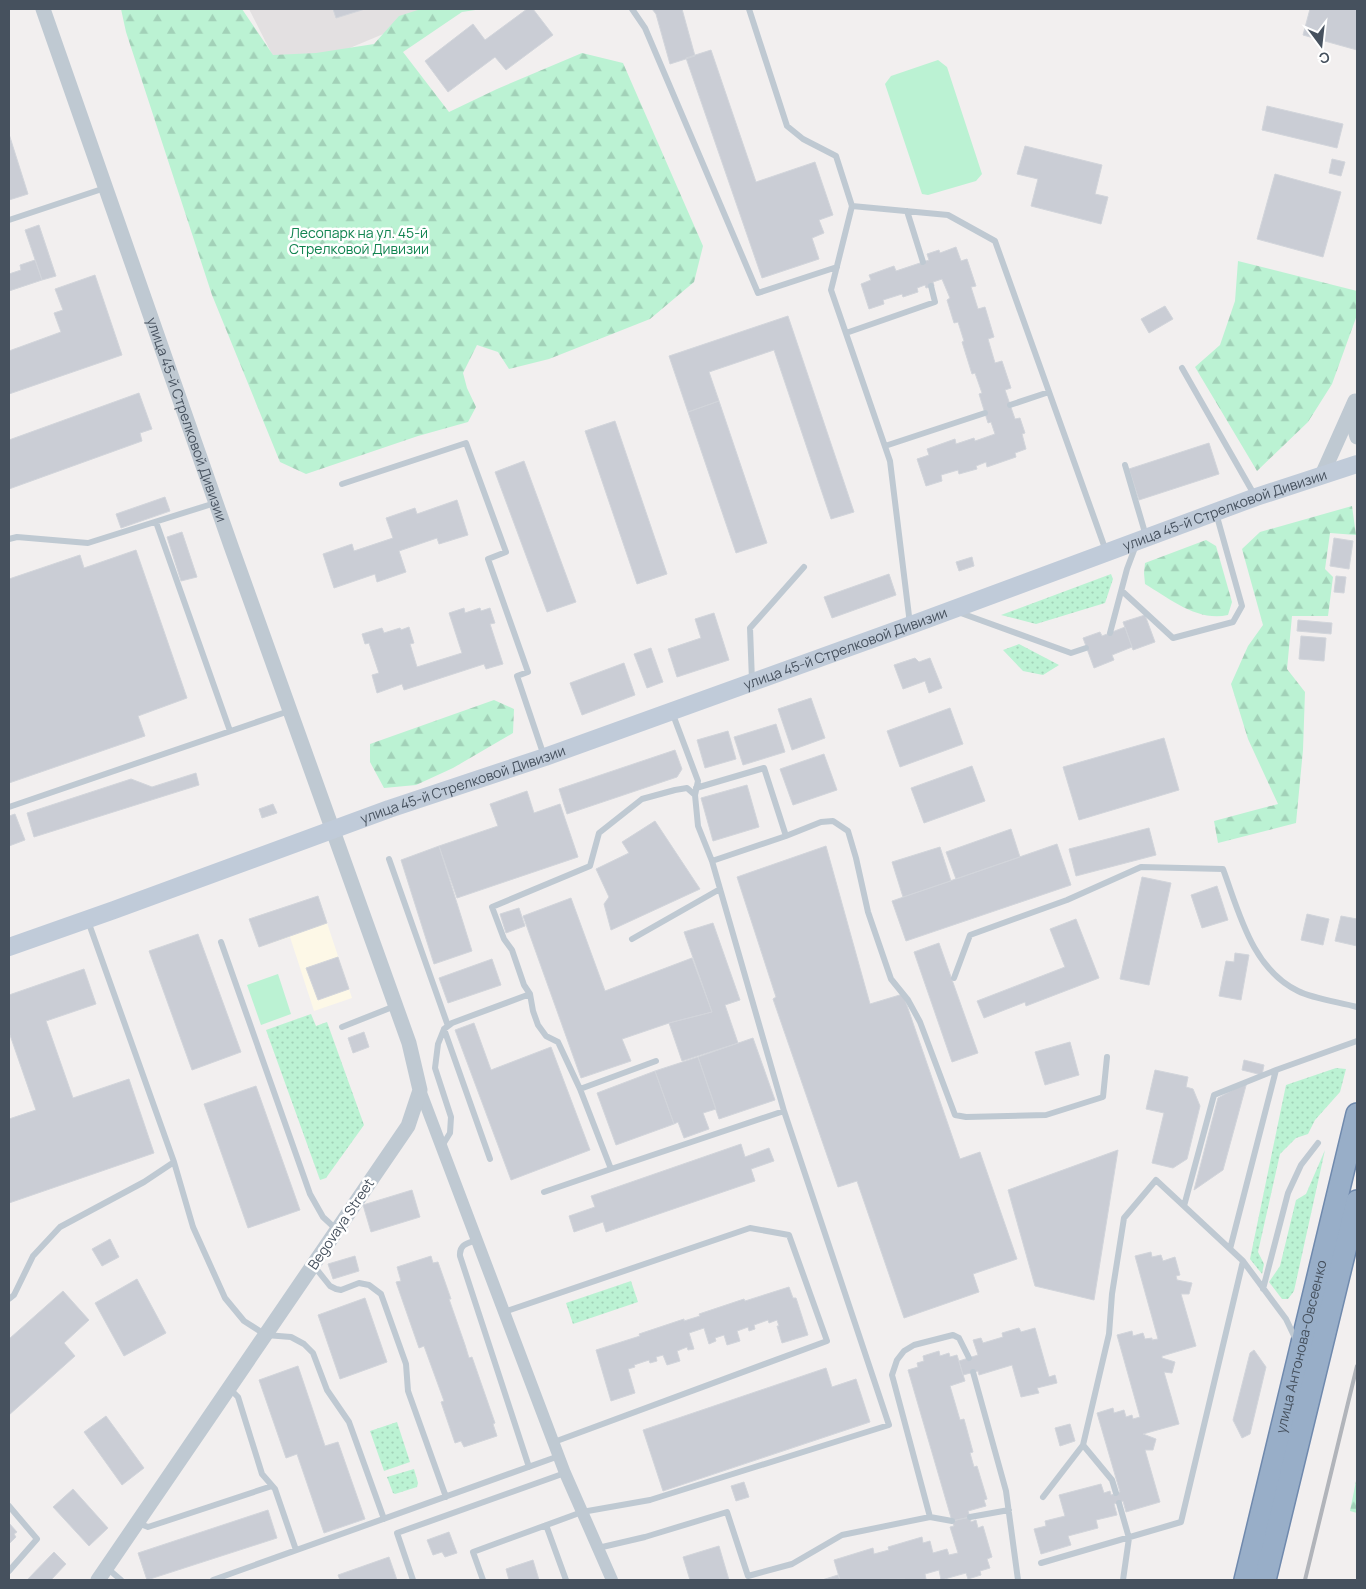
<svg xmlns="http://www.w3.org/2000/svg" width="1366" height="1589" font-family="Manrope,sans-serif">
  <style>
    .commercial { fill: #fdf8e7 }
    .education { fill: #e3e0e1 }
    .grass { fill: url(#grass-dots) }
    .forest { fill: url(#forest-firs) }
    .garden { fill: #bbf2d3 }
    .building { fill: #cacdd5; stroke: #d2d5db }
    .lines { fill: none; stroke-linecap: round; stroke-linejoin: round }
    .trunk-casing { stroke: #6f89ad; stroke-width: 24 }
    .service { stroke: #bfc9d2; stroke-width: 6 }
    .minor { stroke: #bfc9d2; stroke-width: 12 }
    .tertiary { stroke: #bfc9d2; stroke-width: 15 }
    .secondary { stroke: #c0cbd9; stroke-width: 18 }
    .trunk { stroke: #98aec8; stroke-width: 21 }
    .rail { stroke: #b1b4ba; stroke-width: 4 }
    .labels { text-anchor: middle; stroke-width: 5; stroke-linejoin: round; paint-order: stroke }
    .park-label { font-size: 14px; fill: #118450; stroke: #fff }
    .street-label { font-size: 14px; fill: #46515e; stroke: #fff }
  </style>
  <defs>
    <pattern id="grass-dots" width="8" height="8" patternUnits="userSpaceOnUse" patternTransform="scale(1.25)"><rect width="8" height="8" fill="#bbf2d3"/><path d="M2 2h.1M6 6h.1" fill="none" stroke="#a2d1b8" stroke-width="1.8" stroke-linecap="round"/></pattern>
    <pattern id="forest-firs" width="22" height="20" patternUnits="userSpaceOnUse" patternTransform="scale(1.25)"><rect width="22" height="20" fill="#bbf2d3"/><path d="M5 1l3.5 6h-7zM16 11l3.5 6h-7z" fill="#a2d1b8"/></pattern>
  </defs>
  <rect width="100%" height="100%" fill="#f2efef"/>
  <!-- commercial -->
  <path class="commercial" d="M318,896L352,998L314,1011L290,937L259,947L249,919Z"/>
  <!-- education -->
  <path class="education" d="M249,9H443L283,76Z"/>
  <!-- grass -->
  <path class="grass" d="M1111,574L1113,579L1105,603L1036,624L1001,615Z
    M1019,644L1059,665L1043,675L1023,671L1003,650Z
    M311,1014L316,1026L327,1022L364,1125L326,1178L320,1180L266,1030Z
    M1336,1068L1346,1069L1340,1092L1315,1120L1308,1134L1296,1138L1280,1154L1258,1252L1264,1264L1262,1274L1250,1259L1286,1085Z
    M1325,1150L1294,1291L1288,1299H1282L1269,1282L1280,1266L1296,1200L1306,1194Z
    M631,1281L638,1302L573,1324L566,1303Z
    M397,1422L410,1462L384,1471L370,1431Z
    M414,1469L418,1483L417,1487L395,1494L393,1493L387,1477Z"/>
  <!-- forest -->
  <path class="forest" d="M121,9H242L273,55L316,53L374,44L399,16L421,9H482L462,12L403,52L449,112L497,89L582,53L623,63L703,246L694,282L650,319L549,359L509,369L498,352L477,345L463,373L467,388L476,407L468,422L418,436L306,474L280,462L212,295L126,32Z
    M1238,261L1357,291V315L1332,384L1308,422L1257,471L1195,367L1220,345L1235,301Z
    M1352,506L1356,535L1330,533L1325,569L1333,577L1328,616H1292L1287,669L1305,692L1303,750L1296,823L1218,843L1214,821L1278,804L1248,739L1231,684L1248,646L1263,625L1242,549L1260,532Z
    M1206,540L1216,546L1232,602L1228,615C1198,622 1170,599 1145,584L1144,573L1145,563Z
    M494,700L514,709L513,733L453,768L416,785L384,788L370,762V744Z
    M1357,1476V1513L1350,1511Z"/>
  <!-- garden -->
  <path class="garden" d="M938,60L947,67L982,174L976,181L928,195L922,194L885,84L891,76Z
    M278,974L291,1014L261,1025L247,985Z"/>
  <!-- building -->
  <path class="building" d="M333,9H365L336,18Z
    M527,9H533L553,35L506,70L495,57L448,92L425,61L473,24L485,40Z
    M652,9H682L695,56L670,64L656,14Z
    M1310,9H1357V50L1303,35Z
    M711,50L756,182L815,162L833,215L819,220L824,233L812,238L819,259L762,278L686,58Z
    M1267,106L1343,124L1337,148L1262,130Z
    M9,134L28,194L9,200Z
    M1025,146L1102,165L1095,194L1108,197L1101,224L1031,206L1038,179L1017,174Z
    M1332,159L1345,162L1341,176L1329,173Z
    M1275,174L1341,192L1323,257L1257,239Z
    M39,225L56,276L42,280L25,230Z
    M956,247L961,261L967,259L976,286L971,287L978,309L985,307L994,337L988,339L995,363L1002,361L1011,388L1005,390L1015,419L1020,418L1025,433L1022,434L1026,449L1015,453L1016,457L987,467L986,462L976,466L977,469L959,474L958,470L941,475L942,481L926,486L917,459L929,455L927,449L955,439L956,444L974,438L975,441L995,434L991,422L988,423L979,394L982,393L975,373L972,374L962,342L964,341L958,322L954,323L947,300L950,298L942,279L933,282L934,286L926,288L925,285L917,288L918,292L903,297L902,294L883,300L884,304L869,309L861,284L871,280L869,275L894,266L896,271L929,260L927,254L939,250L940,253Z
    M35,260L42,280L9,291V274L21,270L20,265Z
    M95,275L122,355L9,394V351L61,332L54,313L63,310L55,289Z
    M1165,306L1173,319L1149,333L1141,319Z
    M788,316L854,512L831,519L774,350L709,372L719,401L688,412L669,356Z
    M139,393L152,429L140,433L142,441L9,489V440Z
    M719,401L767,543L736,553L688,412Z
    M615,421L667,574L637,584L585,431Z
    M1209,443L1219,474L1139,500L1129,469Z
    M524,461L576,602L547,612L495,472Z
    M165,497L170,511L121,528L116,514Z
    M457,500L468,535L439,544L437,538L399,551L406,572L377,582L375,574L334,588L323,554L352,544L354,551L393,538L386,518L415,508L417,514Z
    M182,532L197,577L181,581L167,537Z
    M1334,538L1353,541L1349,569L1330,566Z
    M136,550L187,698L138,716L145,736L9,783V579L80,555L84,568Z
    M972,557L974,566L959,571L956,562Z
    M889,574L896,595L832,618L824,597Z
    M1336,576L1346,577L1344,593L1334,592Z
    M464,608L465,613L480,608L481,611L490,608L495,623L490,624L503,664L486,669L484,664L404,690L402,684L377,693L372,675L379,673L369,643L365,644L362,634L382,628L384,633L400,628L401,630L409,627L414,643L410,644L417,667L462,653L449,613Z
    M714,613L729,660L677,677L668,649L701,638L695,619Z
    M1145,615L1155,642L1133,650L1123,622Z
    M1298,620L1332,623L1331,634L1297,631Z
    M1125,627L1132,647L1112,655L1114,660L1094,668L1083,638L1100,632L1102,636Z
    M1301,636L1326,638L1324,661L1299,659Z
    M651,648L663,682L647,688L634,654Z
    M915,658L919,662L930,658L942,688L929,693L925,681L903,689L894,665Z
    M624,663L635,695L582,715L570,683Z
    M811,698L825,738L792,750L778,709Z
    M950,708L963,744L900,767L887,731Z
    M776,724L785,752L743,765L734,737Z
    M728,731L736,759L705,768L697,740Z
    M1164,738L1179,790L1079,820L1063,767Z
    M675,750L682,769L677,777L567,814L559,789Z
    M824,754L837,790L793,805L780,769Z
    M972,766L985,801L924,823L911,788Z
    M196,773L199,785L34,837L27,813L131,779L152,787Z
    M747,785L759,827L713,841L701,798Z
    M527,791L534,813L560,804L578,857L457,898L439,846L498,826L490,804Z
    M273,804L277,813L262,818L259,809Z
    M15,814L25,840L9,846V816Z
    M655,821L700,889L611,930L604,904L609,897L596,869L629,853L622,842Z
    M1149,828L1156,855L1076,876L1069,849Z
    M1011,829L1020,857L956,879L946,852Z
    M1057,844L1071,885L906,941L892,901Z
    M439,846L472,951L434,964L401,860Z
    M826,846L870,1004L903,994L960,1159L980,1152L1017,1259L973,1274L979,1292L904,1318L857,1181L838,1187L773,999L776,997L737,877Z
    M940,847L951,881L903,897L892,862Z
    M1142,877L1171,883L1149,985L1120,979Z
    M1217,886L1228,920L1202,928L1191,895Z
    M318,896L327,923L259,947L249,919Z
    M571,898L605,991L692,958L712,1012L669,1023L622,1039L631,1061L581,1078L523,916Z
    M519,908L525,926L506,933L500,914Z
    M1307,914L1329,919L1323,945L1301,940Z
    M1341,916L1357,919V946L1335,941Z
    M1076,919L1099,978L1026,1006L1025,1002L984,1018L977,1001L1065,967L1050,929Z
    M713,923L740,1000L725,1005L738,1043L682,1061L669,1023L712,1012L684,932Z
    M198,934L241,1052L192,1070L149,951Z
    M939,943L978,1053L952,1062L914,952Z
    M1235,953L1249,955L1241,1000L1219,996L1226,961L1234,962Z
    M338,957L349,989L318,1000L306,968Z
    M492,959L501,985L448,1003L439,978Z
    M84,969L96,1004L46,1021L73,1098L129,1079L154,1153L9,1203V1119L36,1110L10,1035H9V995Z
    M474,1023L491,1070L551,1047L590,1150L511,1180L455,1030Z
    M364,1032L369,1047L353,1053L348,1038Z
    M753,1038L775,1100L719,1119L698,1057Z
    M1070,1042L1079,1075L1045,1085L1035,1052Z
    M698,1057L716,1109L703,1113L709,1129L684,1138L678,1122L674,1124L655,1071Z
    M1244,1060L1264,1065L1262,1075L1242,1070Z
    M1155,1070L1188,1077L1186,1087L1193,1089L1200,1106L1187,1159L1173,1168L1152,1163L1164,1113L1146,1109Z
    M655,1071L674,1124L616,1145L597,1093Z
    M1247,1082L1223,1170L1194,1190L1218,1098Z
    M256,1086L300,1210L248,1228L204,1104Z
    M741,1144L745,1157L769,1148L774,1161L751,1169L755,1181L606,1232L603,1222L574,1232L569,1216L595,1207L591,1196Z
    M1118,1150L1094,1300L1035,1286L1008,1190Z
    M412,1190L420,1217L371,1232L363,1205Z
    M110,1239L119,1257L102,1266L92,1249Z
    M1151,1252L1152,1257L1161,1255L1163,1261L1175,1257L1180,1275L1176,1276L1177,1280L1192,1283L1189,1294H1181L1196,1346L1162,1356V1358L1175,1362L1172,1373L1164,1372L1179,1424L1143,1434L1156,1439L1153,1450H1145L1160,1502L1126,1512L1123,1501L1114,1504L1117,1515L1096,1520L1098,1528L1068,1536L1071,1545L1041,1554L1034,1529L1046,1526L1045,1521L1065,1516L1059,1495L1101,1484L1104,1493L1110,1491L1111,1495L1120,1492L1097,1413L1113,1408L1114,1413L1124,1410L1126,1417L1132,1415L1133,1419L1140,1417L1117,1335L1132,1331L1133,1336L1143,1333L1145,1339L1152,1338V1340L1158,1339L1135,1256Z
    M355,1256L359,1271L333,1279L328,1264Z
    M431,1256L433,1263L438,1262L451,1299H449L465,1345L469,1358L472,1357L495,1423L493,1424L497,1436L464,1447L461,1441L455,1443L441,1402L444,1401L424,1346L419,1348L396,1282L401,1281L397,1267Z
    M137,1279L166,1333L124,1356L95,1303Z
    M789,1287L793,1298H796L808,1335L782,1343L777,1326H779L777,1320L769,1323L768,1320L754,1325L755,1329L749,1331L748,1327L737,1331L740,1341L727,1345L724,1335L715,1338L716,1341L709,1344L704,1328L689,1333L694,1349L688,1350L687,1347L677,1351L680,1361L667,1365L663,1355L656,1357L657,1361L650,1363L649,1360L634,1365L635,1367L628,1369L635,1393L611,1401L596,1350L640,1336L639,1334L684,1319V1321L700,1316L699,1314L744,1299L745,1301Z
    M63,1291L89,1320L64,1343L75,1356L9,1415V1339Z
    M365,1298L387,1362L340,1379L318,1315Z
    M1019,1328L1021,1332L1035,1328L1049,1377L1055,1375L1057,1383L1037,1388L1039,1393L1021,1397L1012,1365L979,1375L978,1371L963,1375L959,1361L978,1355L973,1340L981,1338L983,1343L1003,1337L1002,1333Z
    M1254,1350L1266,1367L1250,1434L1242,1438L1233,1420L1250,1353Z
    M939,1351L940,1356L949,1353L950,1357L957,1355L965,1381L950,1386L960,1420L964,1419L973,1452L970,1453L974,1467L977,1466L987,1499L984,1500L986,1506L968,1511L970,1517L952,1521L908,1370L918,1367L917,1363L924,1361L923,1356Z
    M298,1366L325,1446L338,1442L365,1519L324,1533L297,1454L286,1458L259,1380Z
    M826,1368L832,1387L856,1379L870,1422L663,1491L643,1430Z
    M106,1416L144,1468L122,1485L84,1432Z
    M1070,1424L1075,1441L1060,1446L1055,1428Z
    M744,1482L749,1497L736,1501L731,1486Z
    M73,1489L108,1528L89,1546L53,1507Z
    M268,1510L277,1538L147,1580L138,1553Z
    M970,1517L971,1522L976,1520L978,1528L983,1526L992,1557L987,1559L990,1568L980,1571L981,1575L968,1579L966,1573L941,1580L939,1570L925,1574L926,1579L921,1580H905V1579L840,1580L834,1560L873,1548L874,1554L889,1550L888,1547L922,1537L923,1543L930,1541L933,1553L947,1549L949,1555L958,1553L950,1527L954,1526L952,1521Z
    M9,1523L17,1532L14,1534L16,1537L9,1544Z
    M449,1532L457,1553L445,1557L442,1552L433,1555L427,1540Z
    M719,1546L729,1580H690L683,1557Z
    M54,1552L66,1564L51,1580H27Z
    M389,1557L397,1580H340L338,1575Z
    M533,1560L539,1580H509L506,1569Z
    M838,1575L840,1580H822Z"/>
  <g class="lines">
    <!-- trunk casing -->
    <g class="trunk-casing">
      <g id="trunk">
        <path id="s3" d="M1245,1580L1357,1114"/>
        <path d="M1265,1580L1357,1201"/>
      </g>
    </g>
    <!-- service -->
    <path class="service" d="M632,9L645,28L758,293L837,267
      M749,9L787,126L803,139L836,156L852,206L831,290L890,461L910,624
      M852,206L948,215L995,241L1106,551
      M907,211L923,262
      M9,220L105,188
      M846,333L935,302L931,286
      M1182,368L1255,496
      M1010,405L1049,392
      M885,446L985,413
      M1125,465L1146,536
      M342,484L466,443L506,552L488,559L528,672L517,676L544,756
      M156,522L230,731
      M9,539L17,537L88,543L215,503
      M1122,591L1173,638L1233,622L1242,606L1216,513
      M958,612L1071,653L1086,648
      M1110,633L1127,569L1136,545
      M752,681L750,628L804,567
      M696,788L764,768L786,836L712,861
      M9,807L289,711
      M786,836L821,822L833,821L848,831L856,858L868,912L891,979L908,1000L920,1022L955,1115L966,1117L1046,1115L1103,1097L1107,1057
      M389,859L448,1026
      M632,939L720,889
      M221,942L310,1194L323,1217L337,1230
      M954,978L970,935L1067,900L1141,867L1223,869C1239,912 1252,969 1298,991C1314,999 1339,1002 1357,1007
      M342,1027L395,1006
      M444,1029L490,1159
      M580,1089L656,1061
      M442,1146L450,1133L451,1117L435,1068L438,1044L444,1029L452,1023L530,994
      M174,1162L193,1227L225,1298L244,1321L266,1335L291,1337L304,1344L313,1353L327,1390L349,1422L384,1519
      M611,1169L784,1111
      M544,1192L611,1169L580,1089L558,1042L546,1036L538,1025L533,1011L530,994L524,985L512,950L504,939L492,907L590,866L599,833L642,799L675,790L687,788L695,795
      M1184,1206L1214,1095L1276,1070
      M477,1240C468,1243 459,1244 460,1256L529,1467
      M1230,1249L1276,1070L1357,1041
      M314,1266L330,1286L336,1289L341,1290L359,1283L369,1285L381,1294L406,1364L408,1391L446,1497
      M1263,1289L1288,1193L1301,1165L1318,1143
      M9,1299L14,1295L33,1256L60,1227L144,1182L174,1162L88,921
      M504,1312L750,1228L789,1235L827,1341L554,1442
      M973,1372L1006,1491L1018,1580
      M229,1388L238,1397L262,1474L275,1489L296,1550
      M1083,1445L1112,1480L1116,1493
      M1043,1497L1083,1445L1109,1334L1112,1294L1124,1218L1156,1180L1243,1261L1286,1319L1297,1342
      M1119,1503L1129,1538L1123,1580
      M9,1506L37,1539L9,1571
      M970,1517L1009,1510
      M952,1521L930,1517L892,1375L897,1360L904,1351L914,1345L953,1335L959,1338L969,1358
      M138,1523L148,1527L272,1486
      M546,1525L566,1580
      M598,1548L645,1537L727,1512L748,1576L792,1564L842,1535L930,1517
      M1041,1563L1181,1522L1243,1261
      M107,1568L121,1580
      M213,1580L559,1456
      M413,1580L397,1533L565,1473
      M483,1580L473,1552L582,1512L650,1500L889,1425L784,1111L712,861L698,826L695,795L698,781L672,712"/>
    <!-- minor -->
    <path class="minor" d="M420,1090L565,1473L612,1580"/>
    <!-- tertiary -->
    <g class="tertiary">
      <path id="s1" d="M43,9L231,546L409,1043L420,1090L408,1126L98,1580"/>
      <path d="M1354,409L1353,423L1357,437"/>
      <path d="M1322,475L1355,401"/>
    </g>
    <!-- secondary -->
    <path class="secondary" id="s2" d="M9,947L114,910L389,809L545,757L911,625L1256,497L1357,464"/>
    <!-- trunk -->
    <use href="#trunk" class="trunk"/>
    <!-- rail -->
    <path class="rail" d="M1305,1580L1357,1366"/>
  </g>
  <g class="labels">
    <!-- park labels -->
    <g class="park-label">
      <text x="359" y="238">Лесопарк на ул. 45-й<tspan x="359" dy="16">Стрелковой Дивизии</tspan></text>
    </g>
    <!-- street labels -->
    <g class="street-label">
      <text dy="5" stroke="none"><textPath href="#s1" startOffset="435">улица 45-й Стрелковой Дивизии</textPath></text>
      <text dy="5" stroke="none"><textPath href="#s2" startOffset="1292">улица 45-й Стрелковой Дивизии</textPath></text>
      <text dy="5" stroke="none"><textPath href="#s2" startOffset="888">улица 45-й Стрелковой Дивизии</textPath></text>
      <text dy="5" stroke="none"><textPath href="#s2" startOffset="482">улица 45-й Стрелковой Дивизии</textPath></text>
      <text transform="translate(341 1224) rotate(-56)" y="5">Begovaya Street</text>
      <text dy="5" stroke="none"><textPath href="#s3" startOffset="240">улица Антонова-Овсеенко</textPath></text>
    </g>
  </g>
  <!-- border -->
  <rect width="1366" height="1589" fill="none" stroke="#46515e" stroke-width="20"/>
  <!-- north arrow -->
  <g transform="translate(1321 45) rotate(165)" stroke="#ffffff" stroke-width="4" paint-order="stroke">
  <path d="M0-4L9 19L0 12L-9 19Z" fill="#46515e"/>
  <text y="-8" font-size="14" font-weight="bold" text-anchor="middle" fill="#46515e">С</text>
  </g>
</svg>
